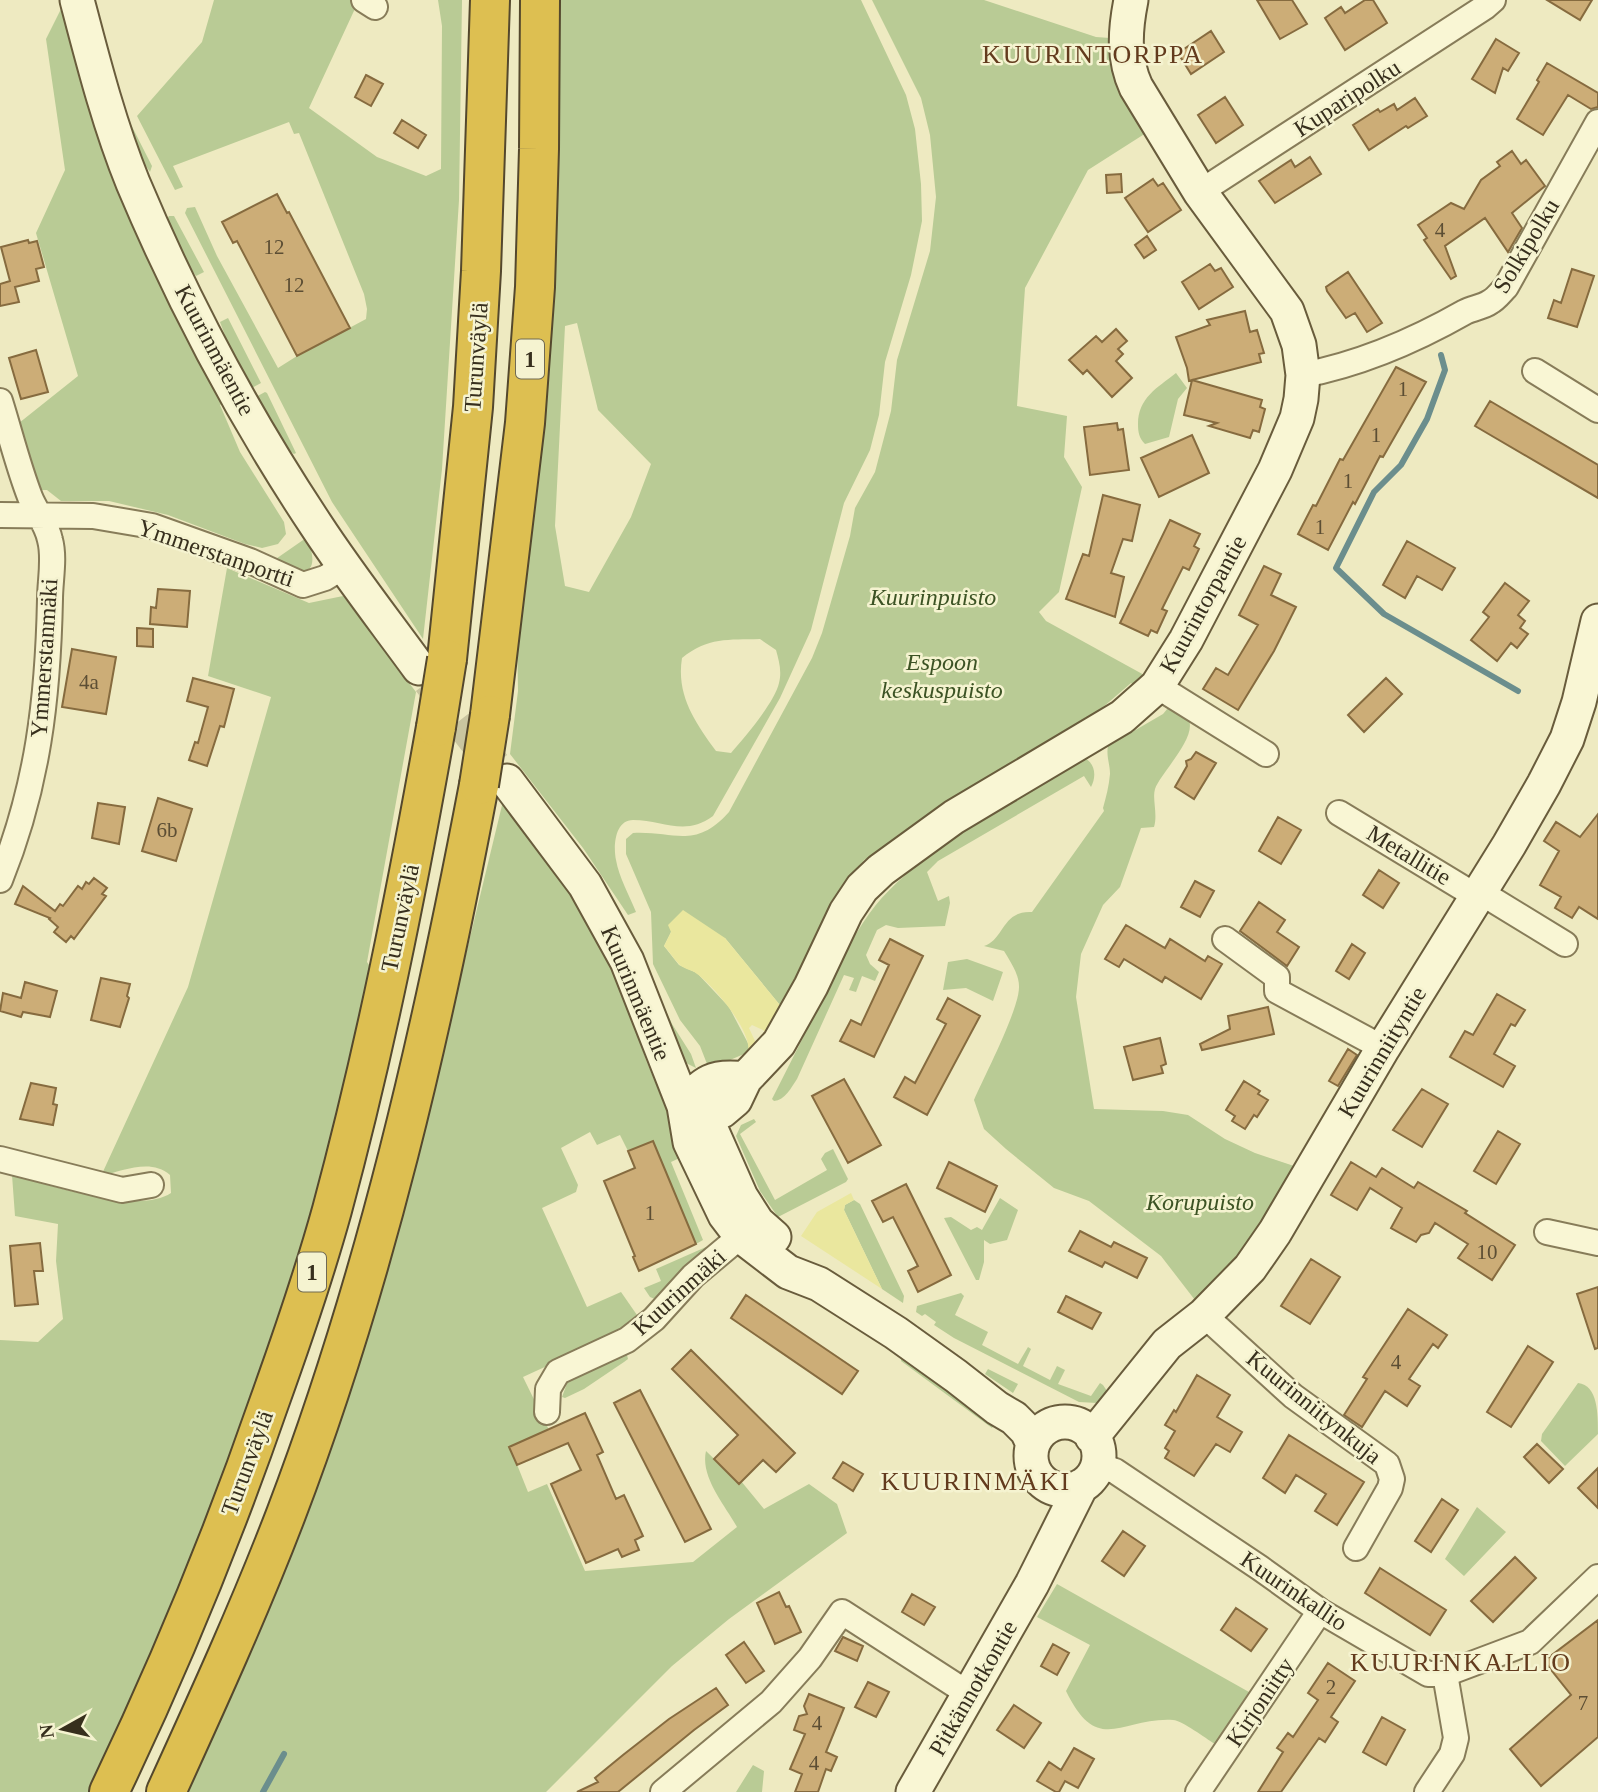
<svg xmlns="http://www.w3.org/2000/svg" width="1598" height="1792" font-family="'Times New Roman',serif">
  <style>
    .green { fill: #b9cb95; fill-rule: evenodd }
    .sand { fill: #eae79e }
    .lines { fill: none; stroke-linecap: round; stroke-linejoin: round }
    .stream { stroke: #6b8e8d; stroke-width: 6 }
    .building { fill: #ccad77; stroke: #866b3f; stroke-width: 2 }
    .secondary-tunnel { stroke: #c9c5a0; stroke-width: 33; stroke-dasharray: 33 17; stroke-linecap: butt }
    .street-casing { stroke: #877c59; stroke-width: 28 }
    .secondary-casing { stroke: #695c3c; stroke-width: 37 }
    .highway-casing { stroke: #54482d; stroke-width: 42 }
    .street { stroke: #f9f6d4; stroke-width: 24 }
    .secondary { stroke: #f9f6d4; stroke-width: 33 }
    .highway { stroke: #ddbf51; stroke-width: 38 }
    .highway-bridge-casing { stroke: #54482d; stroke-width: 42; stroke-linecap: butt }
    .highway-bridge { stroke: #ddbf51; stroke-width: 38 }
    .labels { text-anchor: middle; stroke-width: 5; stroke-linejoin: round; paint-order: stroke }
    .number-label { font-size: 21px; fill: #5c4e34 }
    .shield { fill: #f5f3d0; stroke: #706a53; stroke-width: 2 }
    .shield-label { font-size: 23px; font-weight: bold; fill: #372f1d }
    .street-label { font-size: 24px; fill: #372f1d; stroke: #f5f3d0 }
    .park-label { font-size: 24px; font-style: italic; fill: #3c5324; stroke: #f5f3d0 }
    .neighbourhood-label { font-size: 26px; letter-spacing: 2px; fill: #633b1d; stroke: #f5f3d0 }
  </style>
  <rect width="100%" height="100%" fill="#eeeac1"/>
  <!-- green -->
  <path class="green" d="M214,0H359L309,108L377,157L426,176L441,169L442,26L438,0H462L459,200L442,469L423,639L332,502L185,213L187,208L195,207L217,256L278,368L297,356L366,319L367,309L364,294L299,133L294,134L289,122L173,166L183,187L175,190L137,116L202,42Z
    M554,0H861L906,95L915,129L921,184L922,221L911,275L885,362L879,415L870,450L844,503L811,630L780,698L713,816C685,837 663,820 633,820C615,820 613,846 616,860C619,877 629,895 636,912L628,915L583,848L510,754L518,691L517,633ZM577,323L598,410L651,464L631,517L589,592L565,586L555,526L565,326ZM760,639L776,650C779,661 782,671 779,683C775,702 744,738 731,753L716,751C695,722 676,695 682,658C708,637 728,640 760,639Z
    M872,0H984L1096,37L1110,38L1115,80L1146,133L1088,170L1025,288L1017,406L1067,416L1064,457L1082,487L1059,592L1039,612L1046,621L1146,676L1136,687L1131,683L1095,714L964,799L864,860L846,884L784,1010L725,938L671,932L664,946L679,965L697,973L729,1007L750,1047L744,1054L709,1069L700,1046L680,1020L653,964L651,912L626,854V839L633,833C675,831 695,850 729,812L812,658L822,633L850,536L855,508L875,472L891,411L897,360L930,251L936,197L930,135L921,98Z
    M62,7L227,401L220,405L240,452L284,522L286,534L278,544L262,548L245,544L168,515L109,501H61L47,490H34L14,427L78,376L36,233L65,170L46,39Z
    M118,99L152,166L150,172L129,141Z
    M169,216H174L204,272L196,276L166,232L165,222Z
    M228,318L261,383L246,391L220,322Z
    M1176,373L1187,388L1178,399L1169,437L1145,444C1139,438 1138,432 1138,424C1138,398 1157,388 1176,373Z
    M265,392L267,393L296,453L294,454L268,433L254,398Z
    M306,538C313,550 319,574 297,573C288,572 278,566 270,563Z
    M227,568L309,603L343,596L416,692L367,962L374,972L324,1179L210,1528L91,1792H0V1340L38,1342L63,1319L56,1261L58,1224L15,1216L12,1175C49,1185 139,1215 171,1193L170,1175C151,1158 122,1171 101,1176L188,987L271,697L208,676Z
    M1173,707C1177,710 1184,713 1187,717C1201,734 1161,772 1155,789C1152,799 1158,814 1154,827L1141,828L1120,887L1103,905L1081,954L1076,997L1094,1109L1163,1111L1188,1115L1225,1139L1255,1153L1303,1169L1262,1238L1198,1304L1161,1256L1089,1201L1054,1188L1006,1149L984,1129L974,1100C984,1077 1020,1008 1019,986C1019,974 1010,961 1004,951L984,946C1004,940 1002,910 1032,912L1104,811L1103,808C1106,797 1109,786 1110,774C1110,764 1106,756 1108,746L1163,714L1168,708Z
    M1086,759C1096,765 1096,778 1091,787L1084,776L938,861L927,872L938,901L949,896L950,903L945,926L898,928L886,925L877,930L866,955L870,964L879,972L875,981L862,976L856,992L849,990L854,978L844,975L797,1079C791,1088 785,1100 774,1101L772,1099C790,1064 807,1029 825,994C839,966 851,939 869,914C915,851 1019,799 1086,759Z
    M504,797L569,886L620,980L646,1060L686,1155L671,1162L703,1240L696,1244L653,1141L628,1151L620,1135L597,1145L590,1132L561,1148L578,1185L576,1192L542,1208L587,1307L621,1292L637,1315L638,1324L523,1377L549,1430L510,1447L528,1492L547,1484L585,1571L693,1562L737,1527C725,1505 700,1477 706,1451L739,1483L741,1481L764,1509L809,1484L837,1504L847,1533L729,1619L672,1666L546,1792H183L429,1107Z
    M635,944L672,1024L691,1054L696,1068L684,1062Z
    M967,959L1003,972L993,1001L966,988L943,990L948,962Z
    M754,1119L756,1122L740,1134L775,1200L827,1170L821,1159L825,1153L833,1149L848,1179L846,1182L778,1217L760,1191L736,1136L741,1125Z
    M1000,1198L1018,1210L1007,1240L990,1244L984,1240V1262L979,1280H976L944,1218L951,1217L971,1230L977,1227L982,1230Z
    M854,1200L860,1204L904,1296L903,1303L882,1289L844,1210L845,1205Z
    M706,1247L710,1251L657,1300L650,1297L644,1288L661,1281L656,1269Z
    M961,1293L964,1296L955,1315L988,1332L982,1345L1018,1364L1028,1347L1031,1349L1023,1366L1050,1380L1057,1366L1065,1370L1058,1384L1091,1396L1100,1383L1103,1385L1107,1391L1097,1403L1079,1402L954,1338L934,1325L936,1322L925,1314L922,1316L916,1312L917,1306Z
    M626,1351L628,1359L624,1362L584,1389L565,1398L562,1397L569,1378Z
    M902,1355L997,1420L992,1428L901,1361Z
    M988,1369L1018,1384L1013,1393L985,1374Z
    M1578,1383C1598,1385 1598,1414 1598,1434L1565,1466L1541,1441L1542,1434Z
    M1477,1507L1506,1532L1464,1576L1445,1559Z
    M1057,1584L1249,1692L1215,1744C1205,1738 1183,1721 1173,1720C1121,1717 1098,1757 1066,1691L1090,1645L1037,1617Z
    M753,1765L764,1771L762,1792H736Z"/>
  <!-- sand -->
  <path class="sand" d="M683,910L725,938L784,1010L767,1032L752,1025L749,1028L755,1041L753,1048L748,1051C752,1031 713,985 697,974C691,969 682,969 678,963C673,958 669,951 664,946L671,932L668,925Z
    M851,1193L854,1200L845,1205L844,1210L882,1289L801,1236L817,1212Z"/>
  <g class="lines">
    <!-- stream -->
    <path class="stream" d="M1441,355L1445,370L1427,419L1401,465L1374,492L1336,568L1384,614L1518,691
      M263,1792L284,1754"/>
  </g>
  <!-- building -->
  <path class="building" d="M1257,0H1292L1307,24L1280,39Z
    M1365,0H1373L1387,23L1345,50L1325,18L1341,7L1345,13Z
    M1547,0H1592L1580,20Z
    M1211,31L1224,52L1191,74L1178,53Z
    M1496,39L1519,53L1508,71L1503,68L1495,93L1472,79Z
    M1547,63L1598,93V107L1591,109L1568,95L1543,135L1517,119L1539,82L1537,80Z
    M366,75L383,84L371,106L355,97Z
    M1225,97L1243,125L1216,143L1198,115Z
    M1415,98L1427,116L1408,128L1406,126L1369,150L1353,125L1378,109L1380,112L1394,104L1397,110Z
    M402,120L426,135L418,148L394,133Z
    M1512,151L1521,164L1526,160L1545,186L1512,213L1522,228L1508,252L1485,218L1445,246L1456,276L1451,279L1424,240L1427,238L1418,225L1451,203L1464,209L1481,180L1500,166L1497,162Z
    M1310,157L1321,174L1275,203L1259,181L1291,160L1295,167Z
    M1121,174L1122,192L1107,193L1106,175Z
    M1153,179L1158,186L1163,183L1181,210L1148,232L1125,198Z
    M277,194L287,213L289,212L350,328L297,356L237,241L233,243L222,222Z
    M1147,236L1156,250L1144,258L1135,245Z
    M28,240L29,243L37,241L44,267L36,269L39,281L15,287L19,302L0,306V284L10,281L1,247Z
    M1210,264L1215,271L1221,268L1233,287L1199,309L1182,282Z
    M1572,269L1594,276L1577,327L1548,318L1554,300L1561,303Z
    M1348,272L1382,323L1367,332L1355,313L1346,318L1327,291L1326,287Z
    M1245,311L1250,332L1257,330L1264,353L1259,354L1261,362L1192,380L1262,400L1260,407L1265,409L1259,432L1253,430L1250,438L1209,426L1217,423L1184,415L1192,380L1189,381L1187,368L1176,337L1210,325L1207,320Z
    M1116,329L1127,341L1118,349L1123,354L1116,361L1132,378L1112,397L1087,370L1083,374L1069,360L1096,336L1102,342Z
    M36,350L48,392L21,399L9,358Z
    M1396,367L1426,382L1383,457L1380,456L1355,504L1353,502L1328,550L1298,534L1313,505L1316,506L1340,459L1343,460Z
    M1490,401L1598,465V498L1475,426Z
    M1117,423L1118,430L1123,429L1129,470L1090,475L1084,427Z
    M1192,435L1209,473L1159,497L1141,458Z
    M1103,495L1140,505L1132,541L1123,539L1111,573L1124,577L1115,617L1066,599L1083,554L1089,556Z
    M1170,520L1200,534L1194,546L1199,549L1189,570L1183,567L1162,609L1167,611L1157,633L1151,630L1148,636L1120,623Z
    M1407,541L1455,568L1442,590L1417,576L1405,598L1383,585Z
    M1264,566L1281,574L1271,595L1296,607L1274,651L1238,710L1203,689L1216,668L1228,675L1258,625L1239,615Z
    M1505,583L1529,601L1518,615L1525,621L1520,628L1528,634L1517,648L1511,643L1497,661L1471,640L1489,617L1483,612Z
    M158,589L190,591L187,627L150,624L151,607L156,608Z
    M137,628L153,629V647L137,646Z
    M72,649L116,657L106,714L62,707Z
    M193,678L234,689L224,727L220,726L207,766L189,760L195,742L198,743L208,707L187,701Z
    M1386,678L1402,694L1364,732L1348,715Z
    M1196,752L1216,763L1194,799L1175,787L1187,766L1186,761L1191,759Z
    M158,798L192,809L176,861L142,851Z
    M98,803L125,807L119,844L92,838Z
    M1598,814V919L1579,907L1572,918L1555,908L1561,897L1540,885L1559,851L1544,841L1556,822L1580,837Z
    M1278,817L1301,830L1281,864L1259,851Z
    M1379,870L1399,883L1383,908L1363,895Z
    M94,878L107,888L102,894L106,896L74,939L71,936L66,942L54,932L58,927L49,919L50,918L15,904L23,886L55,911L60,904L63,906L78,886L82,889L86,882L89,884Z
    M1195,881L1214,891L1200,917L1181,907Z
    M1259,902L1285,920L1277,932L1299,947L1287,966L1240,931Z
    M1126,925L1165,948L1170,939L1205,961L1208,956L1222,964L1201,999L1165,977L1162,982L1124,959L1119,967L1105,959Z
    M890,939L923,956L874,1057L840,1041L851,1020L861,1025L889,965L879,960Z
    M1352,944L1365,953L1349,979L1336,971Z
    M101,978L130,984L127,996L129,998L120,1027L91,1020Z
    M25,982L57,991L50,1017L23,1012L21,1017L0,1011L3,993L21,998Z
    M1497,994L1525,1010L1515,1026L1511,1024L1494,1054L1515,1066L1503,1087L1450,1057L1465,1031L1473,1035Z
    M948,998L980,1016L927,1115L894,1097L905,1077L915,1083L946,1024L937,1019Z
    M1268,1007L1274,1034L1202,1050L1200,1044L1230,1029L1228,1016Z
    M1160,1038L1166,1064L1161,1066L1163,1073L1133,1080L1124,1047Z
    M1348,1049L1357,1055L1338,1086L1329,1081Z
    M844,1079L881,1145L848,1163L812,1096Z
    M1244,1081L1260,1091L1258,1094L1268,1100L1257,1117L1254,1115L1245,1129L1232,1121L1235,1116L1226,1110Z
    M31,1083L56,1088L53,1104L57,1105L53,1125L20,1119Z
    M1422,1089L1448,1104L1422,1147L1393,1130Z
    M1498,1131L1520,1144L1496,1184L1474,1171Z
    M653,1141L696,1244L639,1271L633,1257L635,1256L604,1181L635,1168L628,1151Z
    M949,1162L997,1186L985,1212L937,1188Z
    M1351,1162L1376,1177L1382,1168L1414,1188L1418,1182L1467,1211L1465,1213L1515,1245L1492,1280L1458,1258L1468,1244L1435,1223L1429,1233L1421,1235L1416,1242L1391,1228L1402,1208L1370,1188L1357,1210L1331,1195Z
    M906,1184L951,1275L918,1292L908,1271L918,1266L893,1217L883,1222L872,1201Z
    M1080,1231L1111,1247L1114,1242L1147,1258L1137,1278L1105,1262L1102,1267L1069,1251Z
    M40,1243L43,1271H34L38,1304L15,1306L10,1246Z
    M1311,1259L1340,1277L1310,1324L1281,1306Z
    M1598,1287V1348L1595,1349L1577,1294Z
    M746,1295L858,1371L842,1394L731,1318Z
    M1066,1296L1101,1313L1092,1329L1058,1312Z
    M1408,1309L1447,1335L1438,1348L1433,1344L1409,1379L1420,1386L1407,1406L1385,1391L1362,1427L1344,1415L1367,1379L1363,1377Z
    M1528,1346L1553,1362L1511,1427L1487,1412Z
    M691,1350L795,1453L776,1472L763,1460L739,1484L714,1459L738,1435L672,1369Z
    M1197,1375L1230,1395L1217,1417L1242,1432L1230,1452L1216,1444L1194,1476L1165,1458L1169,1451L1165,1448L1175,1431L1165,1425L1174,1410L1176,1412Z
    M640,1390L711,1529L685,1542L614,1403Z
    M585,1413L603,1452L597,1455L616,1499L624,1495L643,1536L635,1540L639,1550L622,1557L618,1549L586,1563L551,1484L581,1470L568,1443L517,1465L509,1447Z
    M1289,1435L1364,1482L1337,1525L1315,1511L1326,1494L1296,1475L1285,1493L1263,1478Z
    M1537,1444L1563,1469L1549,1483L1524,1457Z
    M843,1462L863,1474L853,1491L833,1478Z
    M1598,1468V1508L1578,1488Z
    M1442,1499L1458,1510L1431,1552L1415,1541Z
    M1123,1531L1145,1546L1124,1576L1102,1561Z
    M1515,1557L1536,1578L1493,1622L1471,1601Z
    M1380,1568L1446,1610L1430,1635L1365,1593Z
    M779,1592L786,1607L789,1606L801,1632L775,1644L757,1603Z
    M912,1594L935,1607L924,1625L902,1612Z
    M1236,1608L1267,1629L1251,1651L1221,1630Z
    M1598,1620V1737L1541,1786L1510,1749L1571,1695L1544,1661Z
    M843,1637L863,1646L857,1661L835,1651Z
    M744,1642L764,1671L746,1683L726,1655Z
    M1053,1644L1069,1653L1057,1675L1041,1666Z
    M1328,1663L1355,1681L1331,1717L1338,1722L1325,1742L1319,1738L1281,1792H1258L1283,1752L1277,1748L1288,1733L1293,1737L1318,1700L1308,1693Z
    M868,1682L889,1692L876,1717L855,1707Z
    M716,1688L728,1705L694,1730L618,1792H577L598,1782L595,1778L623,1755L669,1719Z
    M809,1694L844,1708L826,1752L837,1757L831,1771L826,1769L818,1792H795L802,1774L790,1769L805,1734L794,1730L799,1716L807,1714L804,1706Z
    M1014,1705L1041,1723L1024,1748L997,1730Z
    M1382,1717L1405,1730L1386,1765L1363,1752Z
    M1074,1748L1094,1759L1078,1788L1065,1781L1059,1792H1056L1037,1781L1049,1762L1061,1770Z"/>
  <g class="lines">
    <!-- secondary-tunnel -->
    <path class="secondary-tunnel" d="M429,681L494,765"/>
    <!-- street casing -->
    <g class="street-casing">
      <path id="street" d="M364,0L375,7
        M1200,192L1485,7L1493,0
        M1535,371L1598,410
        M1303,375C1361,364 1414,341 1465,312C1473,308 1483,307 1490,302C1496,299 1501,292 1506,287L1598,122
        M0,401C10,433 18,466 30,497C36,512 47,524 50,540C55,558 50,581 50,599C48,698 38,786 0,880
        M0,515L93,516L152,526L250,561L303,585L325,578L345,566
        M1157,686L1266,754
        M1339,813L1466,890L1480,892L1565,944
        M1225,939L1277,977V991L1383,1048
        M0,1159L122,1190L151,1185
        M1547,1232L1598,1243
        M1204,1315L1293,1396L1387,1464L1392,1479L1390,1488L1356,1548
        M547,1412L548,1389L558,1372L627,1340L654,1319L693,1276L754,1225
        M1097,1465L1115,1471L1260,1568L1320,1611L1428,1674H1445L1530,1642L1598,1577
        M663,1792L771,1702L810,1658L842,1612L969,1694
        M1198,1792L1320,1611
        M1427,1792L1452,1754L1456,1738L1445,1674"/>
    </g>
    <!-- secondary casing -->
    <g class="secondary-casing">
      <path id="secondary" d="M77,0C93,61 109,124 133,183C183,302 245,418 316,525C348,574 384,620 419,668
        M507,781L585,885L627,961L684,1106L690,1142L725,1215L741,1236L788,1272L819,1284L896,1333L956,1376L997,1408L1014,1418L1027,1431L1033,1444
        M684,1106C704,1081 713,1075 745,1079
        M688,1108L706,1118L741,1197L757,1222L774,1237
        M706,1118L722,1111L735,1100L745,1079L779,1043L811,986L846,912L862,888L881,870L954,817L1122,717L1157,686L1186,640L1275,470L1297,418L1301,399L1303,375L1299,345L1287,311L1200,192L1136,87C1123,59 1125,30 1131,0
        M1031 1456a34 34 0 1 1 68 0a34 34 0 1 1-68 0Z
        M1092,1437L1167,1344L1204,1315L1250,1268L1275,1232L1383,1048L1509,845L1544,784L1567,739L1579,702L1598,621
        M913,1792L1032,1584L1081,1486"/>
    </g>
    <!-- highway casing -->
    <g class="highway-casing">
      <path id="highway" d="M447,659L473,407L481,271L490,0
        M490,715L525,423L535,287L539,149L540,0
        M109,1792C170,1665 223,1536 269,1403C292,1339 314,1275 332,1210C375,1051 407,890 436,727
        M166,1792C208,1700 250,1608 286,1514C376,1278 432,1032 479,785"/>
    </g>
    <!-- street -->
    <use href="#street" class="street"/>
    <!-- secondary -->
    <use href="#secondary" class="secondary"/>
    <!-- highway -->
    <use href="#highway" class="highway"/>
    <!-- highway-bridge casing -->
    <g class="highway-bridge-casing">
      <path id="highway-bridge" d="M436,727L447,659
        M479,785L490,715"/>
    </g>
    <!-- highway-bridge -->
    <use href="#highway-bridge" class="highway-bridge"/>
  </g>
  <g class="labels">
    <!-- number labels -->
    <g class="number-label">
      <text x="1440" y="237">4</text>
      <text x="274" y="254">12</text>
      <text x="294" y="292">12</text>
      <text x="1403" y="396">1</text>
      <text x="1376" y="442">1</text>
      <text x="1348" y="488">1</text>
      <text x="1320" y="534">1</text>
      <text x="89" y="689">4a</text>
      <text x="167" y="837">6b</text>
      <text x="650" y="1220">1</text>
      <text x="1487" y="1259">10</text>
      <text x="1396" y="1369">4</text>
      <text x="1331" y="1694">2</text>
      <text x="1583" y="1710">7</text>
      <text x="817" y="1730">4</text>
      <text x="814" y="1770">4</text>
    </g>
    <!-- shield labels -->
    <g class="shield">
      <rect x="516" y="339.5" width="28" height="39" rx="5"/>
      <rect x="298" y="1252.5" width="28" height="39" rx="5"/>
    </g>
    <g class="shield-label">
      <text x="530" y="367">1</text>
      <text x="312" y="1280">1</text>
    </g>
    <!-- street labels -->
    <g class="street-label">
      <text transform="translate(1347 98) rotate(-33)" y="8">Kuparipolku</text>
      <text transform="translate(1526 246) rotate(-59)" y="8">Solkipolku</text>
      <text transform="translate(215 350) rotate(62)" y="8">Kuurinmäentie</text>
      <text transform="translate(476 357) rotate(-86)" y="8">Turunväylä</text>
      <text transform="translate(216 553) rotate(19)" y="8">Ymmerstanportti</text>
      <text transform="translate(1203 604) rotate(-61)" y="8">Kuurintorpantie</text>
      <text transform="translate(44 658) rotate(-86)" y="8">Ymmerstanmäki</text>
      <text transform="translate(1409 855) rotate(31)" y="8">Metallitie</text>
      <text transform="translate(400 918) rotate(-78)" y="8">Turunväylä</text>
      <text transform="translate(636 993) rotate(67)" y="8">Kuurinmäentie</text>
      <text transform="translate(1382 1052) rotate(-59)" y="8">Kuurinniityntie</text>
      <text transform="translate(679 1292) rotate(-42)" y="8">Kuurinmäki</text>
      <text transform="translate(1314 1407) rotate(39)" y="8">Kuurinniitynkuja</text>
      <text transform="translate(247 1463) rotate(-70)" y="8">Turunväylä</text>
      <text transform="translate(1294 1591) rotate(34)" y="8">Kuurinkallio</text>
      <text transform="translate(973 1688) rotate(-60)" y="8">Pitkännotkontie</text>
      <text transform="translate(1260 1702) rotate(-56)" y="8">Kirjoniitty</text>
    </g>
    <!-- park labels -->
    <g class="park-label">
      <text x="933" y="605">Kuurinpuisto</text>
      <text x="942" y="670">Espoon<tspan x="942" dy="28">keskuspuisto</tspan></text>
      <text x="1200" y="1210">Korupuisto</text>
    </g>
    <!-- neighbourhood labels -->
    <g class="neighbourhood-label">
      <text x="1093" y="63">KUURINTORPPA</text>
      <text x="976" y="1490">KUURINMÄKI</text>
      <text x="1461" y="1671">KUURINKALLIO</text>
    </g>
  </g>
  <!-- north arrow -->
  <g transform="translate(63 1729) rotate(262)" stroke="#f5f3d0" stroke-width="5" paint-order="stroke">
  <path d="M0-5L12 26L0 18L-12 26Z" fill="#372f1d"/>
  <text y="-10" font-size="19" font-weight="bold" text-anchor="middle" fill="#372f1d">N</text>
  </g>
</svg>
